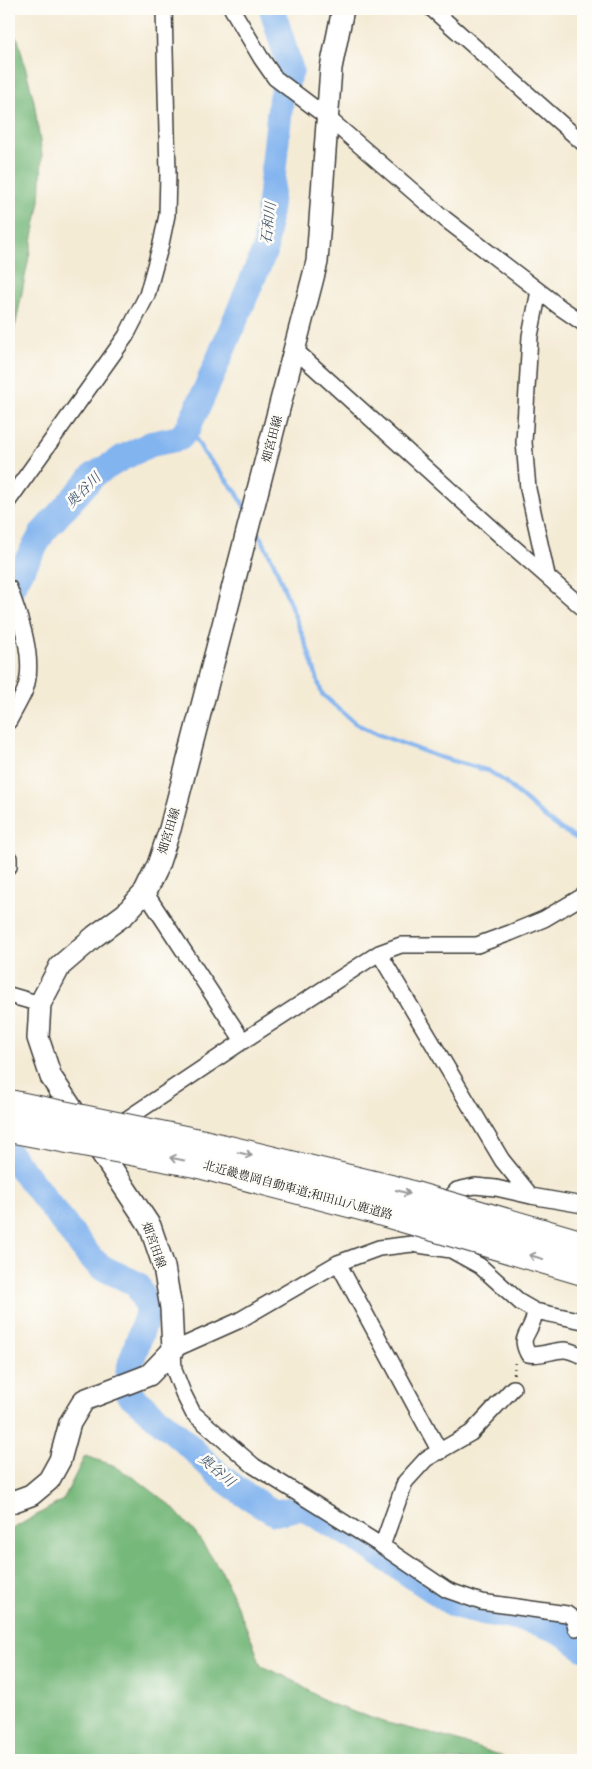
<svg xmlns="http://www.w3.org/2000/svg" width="592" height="1769" font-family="'Libre Caslon Text','Noto Serif JP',serif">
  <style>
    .forest { fill: #76b87a; stroke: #496a4b }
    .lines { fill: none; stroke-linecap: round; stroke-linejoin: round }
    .stream { stroke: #82b4ef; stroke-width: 4.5 }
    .river { stroke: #82b4ef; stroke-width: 26 }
    .minor-casing { stroke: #3c3b38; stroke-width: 18 }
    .secondary-casing { stroke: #3c3b38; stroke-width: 24 }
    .path { stroke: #3c3b38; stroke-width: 2.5; stroke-dasharray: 1 4; stroke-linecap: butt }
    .minor { stroke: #fff; stroke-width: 15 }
    .secondary { stroke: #fff; stroke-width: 21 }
    .motorway-bridge-casing { stroke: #3c3b38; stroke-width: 30; stroke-linecap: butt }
    .motorway-bridge { stroke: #fff; stroke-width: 28 }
    .oneway { stroke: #999 }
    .labels { text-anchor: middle; stroke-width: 5; stroke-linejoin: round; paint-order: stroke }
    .street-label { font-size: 12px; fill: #1c1c1c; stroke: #fdfcf7 }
    .water-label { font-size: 14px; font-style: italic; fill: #455970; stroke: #fdfcf7 }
  </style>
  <rect width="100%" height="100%" fill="#fdfcf7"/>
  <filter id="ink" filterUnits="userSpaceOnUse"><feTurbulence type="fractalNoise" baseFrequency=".02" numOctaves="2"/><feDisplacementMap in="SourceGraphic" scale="10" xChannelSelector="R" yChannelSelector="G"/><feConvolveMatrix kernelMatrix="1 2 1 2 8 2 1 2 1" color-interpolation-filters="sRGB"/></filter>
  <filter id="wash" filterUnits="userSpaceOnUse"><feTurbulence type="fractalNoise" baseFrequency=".0096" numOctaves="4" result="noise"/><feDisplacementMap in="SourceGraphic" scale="20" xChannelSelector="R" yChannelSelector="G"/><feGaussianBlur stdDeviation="1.12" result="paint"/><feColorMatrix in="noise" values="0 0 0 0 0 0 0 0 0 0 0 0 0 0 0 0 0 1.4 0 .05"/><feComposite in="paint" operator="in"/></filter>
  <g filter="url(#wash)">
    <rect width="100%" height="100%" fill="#f4ebd5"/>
    <!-- forest -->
    <path class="forest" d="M9,30L18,39L34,101L42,155L40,201L16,323L9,341Z
      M85,1456L113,1465L140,1482L170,1505L196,1534L222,1572L251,1638L261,1666L289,1678L328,1703L383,1722L452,1739L513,1760H9V1531L63,1500Z"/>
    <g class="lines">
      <!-- stream -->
      <path class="stream" d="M189,427L204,453L237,493L245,508
        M256,528L274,563L307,647L322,694L355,723L374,733L439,757L489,771L504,781L548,820L564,831L583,842"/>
      <!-- river -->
      <path class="river" d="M9,592L43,532L94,475L122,458L151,444L180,438L189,427L191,421L202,398L265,250L281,98L291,71L272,9
        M9,1153L90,1257L101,1267L137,1284L147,1306V1315L131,1362L128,1375V1393L182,1439L220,1476L244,1494L275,1513L302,1507L365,1544L453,1604C495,1620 549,1613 583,1648"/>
    </g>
  </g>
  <g filter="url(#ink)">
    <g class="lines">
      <!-- minor casing -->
      <g class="minor-casing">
        <path id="minor" d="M232,9L261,58L275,78L328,118L445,219L561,308L583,323
          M432,9L583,143
          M539,291L530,336L524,442L528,489L547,575
          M295,350L502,537L583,608
          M9,500L126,336L147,295L161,244L167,215L168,173L164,9
          M9,588C20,617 36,659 25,690C21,700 14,711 9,721
          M9,858V866
          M145,892L243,1041
          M379,953L502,1160L531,1196
          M9,995L40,1004
          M115,1127L243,1041L379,953L401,945H477L510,933L544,919L583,896
          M441,1209L457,1190L475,1186L496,1188L531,1196L583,1205
          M338,1263L440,1452
          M535,1311C534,1315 534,1319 532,1323C526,1338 520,1338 528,1354C540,1357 552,1350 564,1350C570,1350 577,1354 583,1356
          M382,1546L405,1482L426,1459L471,1433L513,1388
          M576,1628L574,1619L567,1614L481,1602L447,1590L382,1546L254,1466L193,1413L183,1393L174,1370L173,1350L238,1321L338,1263L379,1248L412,1244L451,1250L480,1266L521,1303L535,1311L583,1321"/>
      </g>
      <!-- secondary casing -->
      <g class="secondary-casing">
        <path id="secondary" d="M9,1503L31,1495L49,1480L60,1460L70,1423L84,1400L149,1375L173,1350L171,1308L164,1267L150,1226L51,1077L38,1038L40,1004L60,966L95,936L125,914L145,892L158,865L170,829L317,262L331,68L343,9"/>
      </g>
      <!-- path -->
      <path class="path" d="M514,1374L515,1360"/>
      <!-- minor -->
      <use href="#minor" class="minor"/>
      <!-- secondary -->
      <use href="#secondary" class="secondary"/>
      <!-- motorway-bridge casing -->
      <g class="motorway-bridge-casing">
        <path id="motorway-bridge" d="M9,1104L204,1144L391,1189L583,1245
          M9,1128L195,1163L376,1210L583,1271"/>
      </g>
      <!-- motorway-bridge -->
      <use href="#motorway-bridge" class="motorway-bridge"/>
    </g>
    <!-- one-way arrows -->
    <defs><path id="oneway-shaft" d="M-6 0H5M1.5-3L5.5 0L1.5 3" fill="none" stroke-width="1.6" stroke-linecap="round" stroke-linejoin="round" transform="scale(1.25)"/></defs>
    <g class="oneway">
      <use href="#oneway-shaft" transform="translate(245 1154) rotate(13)"/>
      <use href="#oneway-shaft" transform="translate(177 1159) rotate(-169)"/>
      <use href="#oneway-shaft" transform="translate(403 1192) rotate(16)"/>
      <use href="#oneway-shaft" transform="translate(536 1257) rotate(-164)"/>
    </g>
  </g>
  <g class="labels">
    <!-- street labels -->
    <g class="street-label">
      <text transform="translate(272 439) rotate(-75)" y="4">畑宮田線</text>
      <text transform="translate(169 831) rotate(-73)" y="4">畑宮田線</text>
      <text transform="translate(298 1190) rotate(15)" y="4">北近畿豊岡自動車道;和田山八鹿道路</text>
      <text transform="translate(154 1245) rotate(70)" y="4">畑宮田線</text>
    </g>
    <!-- water labels -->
    <g class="water-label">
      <text transform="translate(268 223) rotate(-83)" y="5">石和川</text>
      <text transform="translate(83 490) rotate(-45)" y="5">奥谷川</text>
      <text transform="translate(217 1470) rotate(40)" y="5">奥谷川</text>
    </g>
  </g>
  <!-- margin -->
  <rect width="592" height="1769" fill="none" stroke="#fdfcf7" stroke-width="30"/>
</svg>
